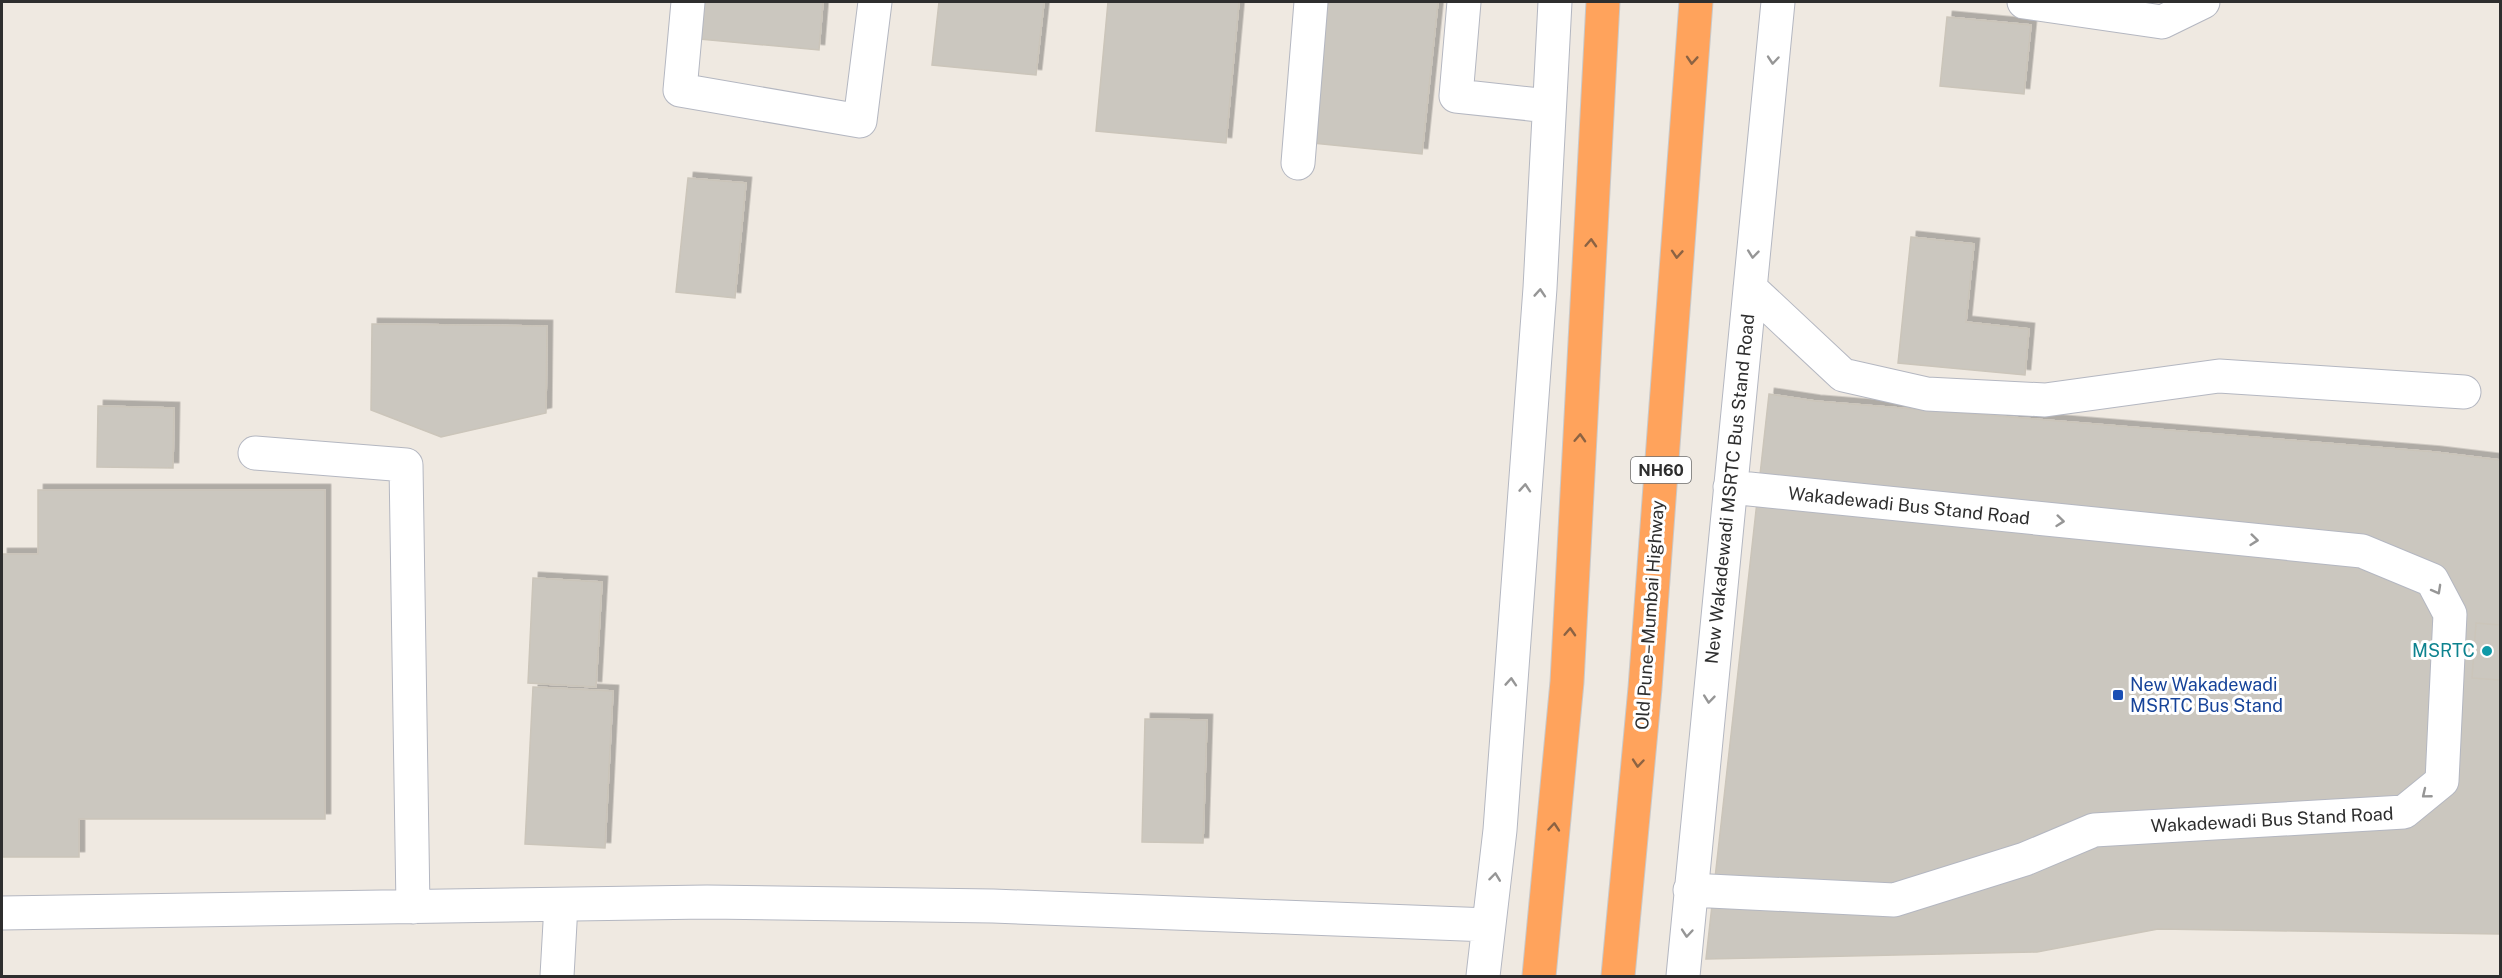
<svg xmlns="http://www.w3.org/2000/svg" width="2502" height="978" font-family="'Public Sans',sans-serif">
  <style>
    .building { fill: #cbc7bf; stroke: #cbc5ba; stroke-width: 1.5; filter: url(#shadow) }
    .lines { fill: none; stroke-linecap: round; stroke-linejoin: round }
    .minor-casing { stroke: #b4b7c1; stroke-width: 35 }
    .highway-casing { stroke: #c9c9c9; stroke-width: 35 }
    .minor { stroke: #fff; stroke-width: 33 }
    .highway { stroke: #ffa35c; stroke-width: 33 }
    .oneway { stroke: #8c6343 }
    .oneway2 { stroke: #969696 }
    .culture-dot { fill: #0f9aa8; stroke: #fff; stroke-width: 2 }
    .transit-dot { fill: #1a4fb4; stroke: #fff; stroke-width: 2 }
    .labels { text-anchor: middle; stroke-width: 6; stroke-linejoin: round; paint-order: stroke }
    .shield { fill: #fff; stroke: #6d6d6d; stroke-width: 1.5 }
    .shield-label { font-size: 16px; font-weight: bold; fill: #2e2e2e }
    .street-label { font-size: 18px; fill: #2e2e2e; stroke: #fff }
    .culture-label { font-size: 18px; fill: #0d838f; stroke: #fff; text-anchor: end }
    .transit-label { font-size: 18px; fill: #164399; stroke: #fff; text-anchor: start }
  </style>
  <defs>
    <filter id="shadow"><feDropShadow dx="5.5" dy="-5.5" stdDeviation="0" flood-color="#0004"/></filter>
  </defs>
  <rect width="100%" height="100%" fill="#efe9e1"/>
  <!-- building -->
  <path class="building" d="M704,2H823L819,50L700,39Z
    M939,2H1044L1036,75L932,65Z
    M1108,2H1239L1226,143L1096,131Z
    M1328,2H1438L1422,154L1313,143Z
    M1947,17L2031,25L2024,94L1940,86Z
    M688,178L746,183L735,298L676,292Z
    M1911,237L1974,244L1966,322L2029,329L2025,375L1898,363Z
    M372,324L547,326L546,413L441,437L371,410Z
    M1769,394L1815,401L2435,452L2500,460V934L2158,929L2037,952L1706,959Z
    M98,406L174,408L173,468L97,467Z
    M38,490H325V819H79V857H2V554H38Z
    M533,578L602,582L596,687L528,683Z
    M2476,623L2500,625V680L2472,678Z
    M533,687L613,691L605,848L525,844Z
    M1145,719L1207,720L1203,843L1142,842Z"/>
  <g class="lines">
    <!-- minor casing -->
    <g class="minor-casing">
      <path id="minor" d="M688,2L680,90L860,121L875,2
        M1464,2L1456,96L1549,106
        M2024,2L2162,22L2203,2
        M1298,163L1311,2
        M1750,288L1843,375L1927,394L2045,400L2219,376L2464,392
        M255,453L406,465L413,907
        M1690,890L1894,900L2025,859L2094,830L2404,812L2442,781L2450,614L2432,580L2362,551L1730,487
        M2,913L707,902L993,906L1489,925
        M557,976L561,905
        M1483,976L1500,830L1540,288L1555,2
        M1683,976L1778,2"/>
    </g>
    <!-- highway casing -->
    <g class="highway-casing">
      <path id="highway" d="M1539,976L1567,682L1603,2
        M1618,976L1645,688L1696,2"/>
    </g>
    <!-- minor -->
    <use href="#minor" class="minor"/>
    <!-- highway -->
    <use href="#highway" class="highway"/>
  </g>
  <!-- one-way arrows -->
  <defs><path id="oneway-chevron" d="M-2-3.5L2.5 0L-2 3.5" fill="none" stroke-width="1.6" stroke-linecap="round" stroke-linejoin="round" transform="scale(1.5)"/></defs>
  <g class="oneway">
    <use href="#oneway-chevron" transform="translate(1692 60) rotate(94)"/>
    <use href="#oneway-chevron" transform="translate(1591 243) rotate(-87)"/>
    <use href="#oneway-chevron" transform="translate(1677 254) rotate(94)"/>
    <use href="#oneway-chevron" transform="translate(1580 438) rotate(-87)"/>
    <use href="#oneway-chevron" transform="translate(1570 632) rotate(-87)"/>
    <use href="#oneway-chevron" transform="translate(1638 763) rotate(95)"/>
    <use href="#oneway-chevron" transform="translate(1554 827) rotate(-85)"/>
  </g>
  <g class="oneway2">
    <use href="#oneway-chevron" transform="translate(1773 60) rotate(95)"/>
    <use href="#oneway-chevron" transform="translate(1753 254) rotate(96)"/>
    <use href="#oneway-chevron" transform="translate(1540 293) rotate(-86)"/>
    <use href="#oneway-chevron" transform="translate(1525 488) rotate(-86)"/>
    <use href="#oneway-chevron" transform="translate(2060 521) rotate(6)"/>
    <use href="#oneway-chevron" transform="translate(2254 540) rotate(6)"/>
    <use href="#oneway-chevron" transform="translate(2437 590) rotate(61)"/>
    <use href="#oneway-chevron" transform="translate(1511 682) rotate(-86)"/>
    <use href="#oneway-chevron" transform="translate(1709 699) rotate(96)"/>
    <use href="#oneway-chevron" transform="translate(2426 794) rotate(141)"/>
    <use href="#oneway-chevron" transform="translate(1495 877) rotate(-83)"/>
    <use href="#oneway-chevron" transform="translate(1687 933) rotate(95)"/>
  </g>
  <!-- markers -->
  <circle class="culture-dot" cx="2487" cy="651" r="6"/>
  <rect class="transit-dot" x="2112" y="689" width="12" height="12" rx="3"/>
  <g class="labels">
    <!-- shield labels -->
    <rect class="shield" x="1631" y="457" width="60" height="26" rx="4.5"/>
    <g class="shield-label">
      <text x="1661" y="476">NH60</text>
    </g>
    <!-- street labels -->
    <g class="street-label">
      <text transform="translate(1730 489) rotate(-84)" y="6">New Wakadewadi MSRTC Bus Stand Road</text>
      <text transform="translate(1909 506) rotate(6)" y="6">Wakadewadi Bus Stand Road</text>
      <text transform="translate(1650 615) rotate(-86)" y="6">Old Pune–Mumbai Highway</text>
      <text transform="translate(2272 820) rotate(-3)" y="6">Wakadewadi Bus Stand Road</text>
    </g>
    <!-- culture labels -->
    <g class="culture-label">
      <text x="2475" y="657">MSRTC</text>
    </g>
    <!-- transit labels -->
    <g class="transit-label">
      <text x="2130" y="691">New Wakadewadi<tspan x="2130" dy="21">MSRTC Bus Stand</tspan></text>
    </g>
  </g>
  <!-- border -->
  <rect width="2502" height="978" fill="none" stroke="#2e2e2e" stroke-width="6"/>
</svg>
